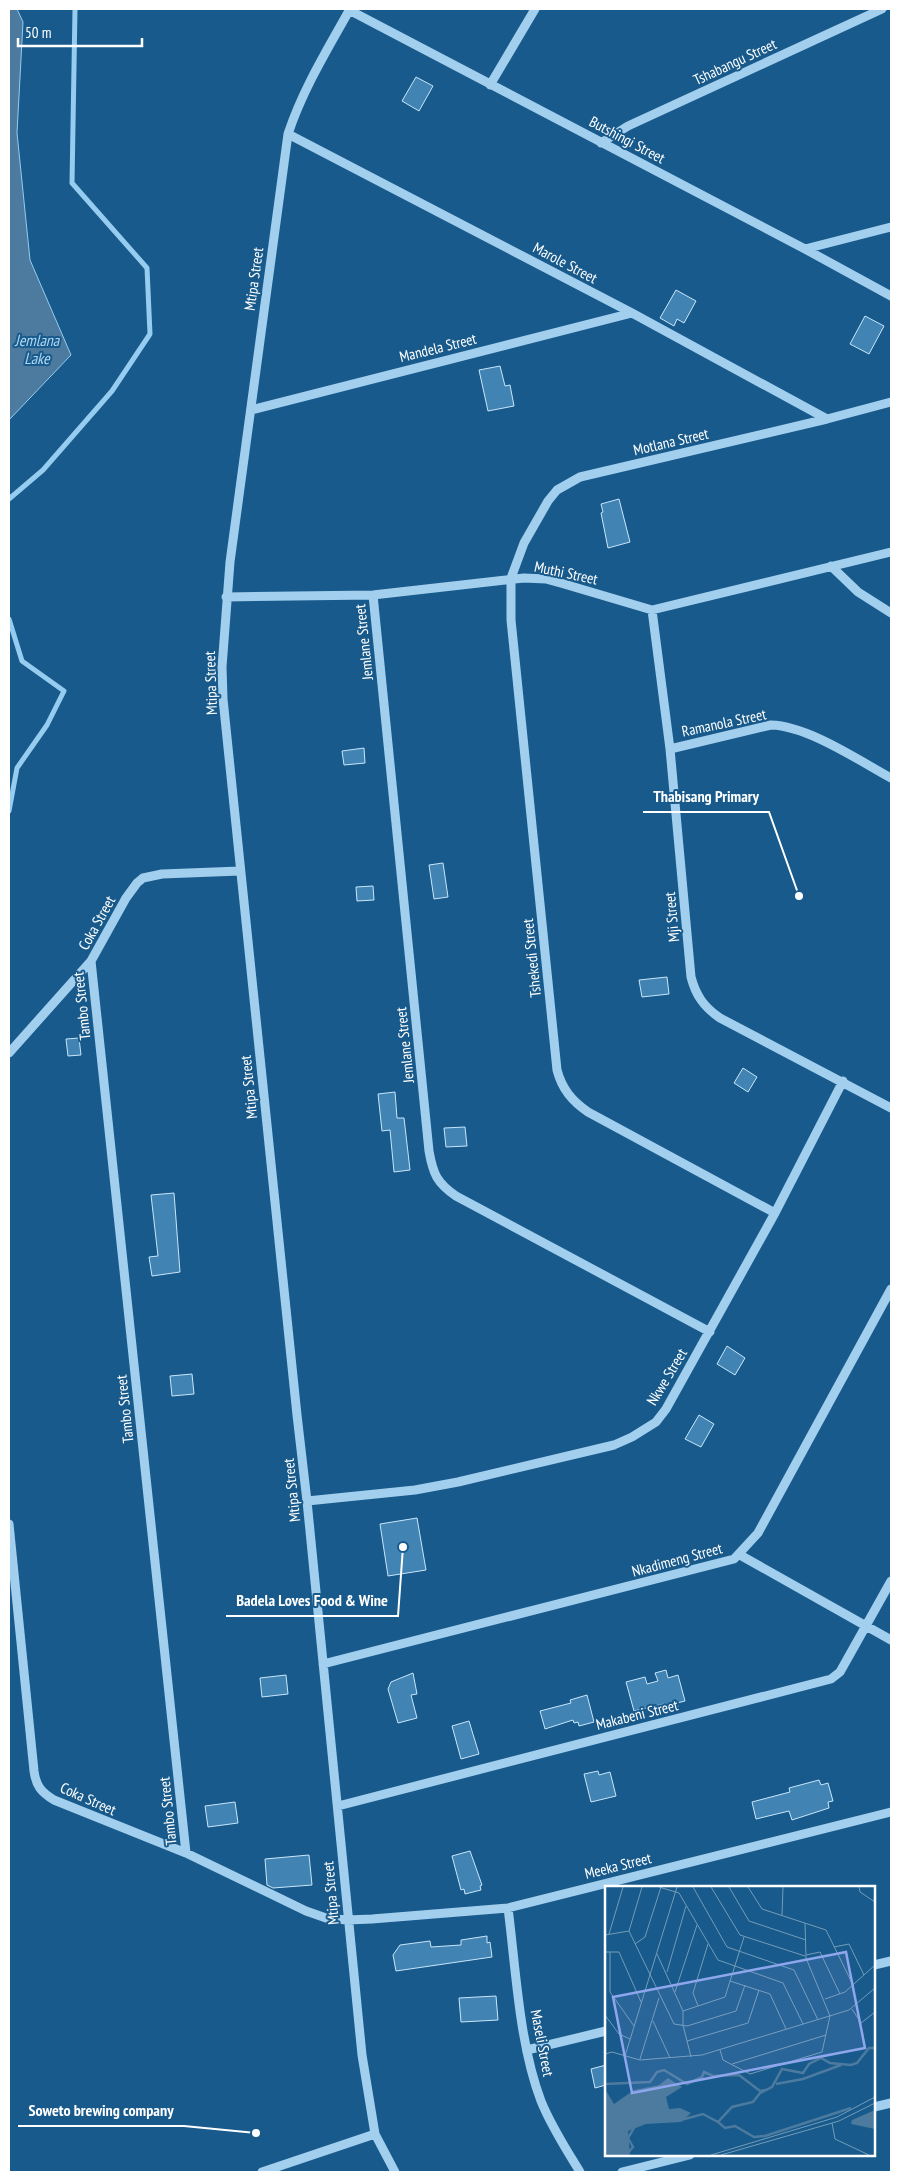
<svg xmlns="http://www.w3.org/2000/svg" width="900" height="2181" font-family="'PT Sans Narrow',sans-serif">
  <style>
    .water { fill: #4c7b9f; stroke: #95ccf0 }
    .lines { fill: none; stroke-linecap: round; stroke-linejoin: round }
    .stream { stroke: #95ccf0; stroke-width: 5 }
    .building { fill: #4184b4; stroke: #c9e6fa }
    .minor { stroke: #a3cfee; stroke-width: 9 }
    .labels { text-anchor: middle; stroke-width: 4; stroke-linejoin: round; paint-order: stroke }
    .street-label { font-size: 15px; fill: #fff; stroke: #185a8b }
    .water-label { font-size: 16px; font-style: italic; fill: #afd8f5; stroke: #185a8b }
    .inset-river { fill: none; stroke: #4c7b9f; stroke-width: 2.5 }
    .inset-road { fill: none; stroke: #749cb9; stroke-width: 1 }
    .view { fill: #8ea6ec; fill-opacity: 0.15; stroke: #8ea6ec; stroke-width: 2.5 }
    .inset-edge { fill: none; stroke: #fff; stroke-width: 2.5 }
    .leader { fill: none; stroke: #fff; stroke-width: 2 }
    .callout-dot { fill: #fff; stroke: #185a8b; stroke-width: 2 }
    .callout-label { font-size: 16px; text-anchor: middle; font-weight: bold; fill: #fff; stroke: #185a8b; stroke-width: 4; stroke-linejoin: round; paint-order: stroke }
  </style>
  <rect width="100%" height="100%" fill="#185a8b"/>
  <!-- water -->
  <path class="water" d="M9,9H17L23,22L17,133L30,260L71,355L9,420Z"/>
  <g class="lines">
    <!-- stream -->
    <path class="stream" d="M9,499L43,470L112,391L150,334L147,268L72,183L75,9
      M9,619L22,661L64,691L47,725L17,768L9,811"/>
  </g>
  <!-- building -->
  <path class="building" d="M416,77L433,86L419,111L402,101Z
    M676,290L696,301L684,323L677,319L674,326L660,318Z
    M865,316L884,326L869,354L850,344Z
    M500,366L505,386L510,385L514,406L488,411L479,370Z
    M619,499L630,542L608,548L601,513L603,512L601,504Z
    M364,748L365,763L344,765L342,751Z
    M443,863L448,897L434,899L429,865Z
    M373,886L374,900L357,901L356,887Z
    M667,977L669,994L642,997L639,980Z
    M79,1038L81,1055L68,1056L66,1039Z
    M743,1068L757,1077L748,1092L734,1083Z
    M395,1092L397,1118H404L410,1170L394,1172L390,1130L382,1131L378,1094Z
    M465,1127L467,1146L446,1147L444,1128Z
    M174,1193L180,1272L152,1276L149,1257L158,1256L151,1195Z
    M727,1346L745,1358L735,1375L717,1364Z
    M192,1374L194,1394L172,1396L170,1376Z
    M699,1415L714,1424L701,1447L685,1439Z
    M417,1518L426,1570L388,1576L380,1524Z
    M666,1670L668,1678L678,1675L685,1701L677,1703L678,1707L665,1710L664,1704L634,1711L626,1682L645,1677L647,1684L658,1681L655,1673Z
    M413,1673L417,1694L411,1695L417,1718L398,1723L388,1689L391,1682Z
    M286,1675L288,1694L262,1697L260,1678Z
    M587,1695L594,1722L579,1726L578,1722L574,1723L573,1720L545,1729L540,1711L571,1703L570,1700Z
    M469,1721L479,1754L461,1759L452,1726Z
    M598,1771L599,1775L610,1772L616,1796L591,1802L584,1774Z
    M819,1780L821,1785L828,1783L833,1801L828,1802L829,1808L792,1820L789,1811L756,1819L752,1802L790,1792L789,1788Z
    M235,1802L238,1823L208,1827L205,1806Z
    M470,1851L482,1885L480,1886L481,1890L465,1894L464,1889L461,1890L452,1856Z
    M309,1855L312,1885L273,1888L267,1885L265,1859Z
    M487,1936V1943L490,1942L492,1957L396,1971L393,1955L400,1945L430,1941L431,1947L461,1945V1940Z
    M496,1996L498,2020L461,2022L459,1998Z
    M606,2065V2085L595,2088L591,2069Z"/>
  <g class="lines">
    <!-- minor -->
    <path class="minor" d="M350,9C327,50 303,89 288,134L230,562L222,667L223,699L297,1415L307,1501L362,2055L375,2134L395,2172
      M349,10L805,249L891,296
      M490,85L535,9
      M288,134L632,313L827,419
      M601,143L628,126L882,9
      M805,249L891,227
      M251,410L632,313
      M831,566L858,592L891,613
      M373,595L429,1151C433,1174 437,1183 456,1196L710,1332
      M226,597L373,595L524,578L546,579L564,584L652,610L891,552
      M652,610L670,749L691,977C696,996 704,1007 720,1018L891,1108
      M670,749L771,725C808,726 858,760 891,778
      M91,961L186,1853
      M9,1053L91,961L126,898L137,883L143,878L162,874L240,871
      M775,1213L588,1112C572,1101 562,1089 557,1070L511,620V578L524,543L548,501L557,490L580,477L827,419L891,402
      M307,1501L415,1490L458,1482L614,1445L632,1437L656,1422L666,1409L775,1213L843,1081
      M9,1524L34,1771C36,1786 41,1792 54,1800L186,1853L306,1911L326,1918L347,1920L372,1919L508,1908L891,1812
      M740,1555L891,1640
      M323,1664L734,1559L758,1533L891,1289
      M338,1806L831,1679L840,1672L891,1581
      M508,1908C516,1970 519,2043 541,2101C551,2126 566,2149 580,2172
      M874,1965L891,1961
      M527,2050L606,2031
      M874,2107L891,2103
      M262,2172L375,2134
      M622,2172L690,2155"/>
  </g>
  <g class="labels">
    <!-- street labels -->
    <g class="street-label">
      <text transform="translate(735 62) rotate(-25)" y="5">Tshabangu Street</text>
      <text transform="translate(627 140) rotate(28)" y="5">Butshingi Street</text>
      <text transform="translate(565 263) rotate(28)" y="5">Marole Street</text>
      <text transform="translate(254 279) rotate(-82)" y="5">Mtipa Street</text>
      <text transform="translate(438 348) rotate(-14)" y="5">Mandela Street</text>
      <text transform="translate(671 442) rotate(-13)" y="5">Motlana Street</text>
      <text transform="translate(566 573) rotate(12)" y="5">Muthi Street</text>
      <text transform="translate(364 642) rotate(-96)" y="5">Jemlane Street</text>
      <text transform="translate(211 683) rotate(-92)" y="5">Mtipa Street</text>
      <text transform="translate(724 723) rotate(-12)" y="5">Ramanola Street</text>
      <text transform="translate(672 917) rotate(-95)" y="5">Mji Street</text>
      <text transform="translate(97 923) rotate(-61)" y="5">Coka Street</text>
      <text transform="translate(532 958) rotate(-96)" y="5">Tshekedi Street</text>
      <text transform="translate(82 1006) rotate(-96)" y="5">Tambo Street</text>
      <text transform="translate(405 1045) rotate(-96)" y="5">Jemlane Street</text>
      <text transform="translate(249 1087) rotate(-96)" y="5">Mtipa Street</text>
      <text transform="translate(667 1377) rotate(-59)" y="5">Nkwe Street</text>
      <text transform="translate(125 1409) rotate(-96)" y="5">Tambo Street</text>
      <text transform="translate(292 1490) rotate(-96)" y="5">Mtipa Street</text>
      <text transform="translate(677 1560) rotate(-15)" y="5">Nkadimeng Street</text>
      <text transform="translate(637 1715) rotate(-14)" y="5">Makabeni Street</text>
      <text transform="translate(88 1799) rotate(24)" y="5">Coka Street</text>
      <text transform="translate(168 1811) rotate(-96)" y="5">Tambo Street</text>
      <text transform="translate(618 1866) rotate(-14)" y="5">Meeka Street</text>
      <text transform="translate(331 1893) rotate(-95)" y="5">Mtipa Street</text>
      <text transform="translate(542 2043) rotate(79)" y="5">Maseli Street</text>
    </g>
    <!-- water labels -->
    <g class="water-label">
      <text x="37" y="346">Jemlana<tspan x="37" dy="18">Lake</tspan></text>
    </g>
  </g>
  <!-- overview -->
  <g transform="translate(605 1886)">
    <rect width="270" height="270" fill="#185a8b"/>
    <path d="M63,192L77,201L61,211L64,223L75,222L86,227L76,236L41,238L23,245L25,269H0V203L9,218L29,204L54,199ZM270,224V243L246,238L247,234Z" fill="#4c7b9f"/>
    <path class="inset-river" d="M0,198L45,196L52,186L59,184L82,198L97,191L99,186L108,190L134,189L155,205L160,204M171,198L198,193L236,179M76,234L98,228L113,236L127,221L148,216L155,207L167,201L177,183L198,187L204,178L216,172L225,177L246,179L252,177L264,162H270M113,236L120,242L130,240L149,251L160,250L246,222M21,269L28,261L23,252L30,240"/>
    <path class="inset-road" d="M54,1L74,7L113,74L178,97L198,138M88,1L122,61L189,84L213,134M106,1L135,49L200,70M124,1L144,35L201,54M143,1L157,23L221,44L248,99M254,1L255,6L270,16M177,29L178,1M24,45L69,138L82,140L131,125L140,99M24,45L37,1M4,48L18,1M0,49L24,45M30,58L40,51L56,1M229,61L244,58L259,89M0,66H14L36,116M5,66V106L29,140M52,68L78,125V139L86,171M201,69L215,66L235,108M62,86L81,20M125,95L165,108L181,143M70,106L92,39M220,113L240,106L270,79M93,120L88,107L103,58M247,123L256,137L270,126M78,125L120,111L139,51M0,129L14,148L25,153M48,135L65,172M82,155L143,137L154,104M115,164L118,174L145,188L217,166L225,130L201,72L200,37M0,168L7,166L35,174L97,169L244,124L270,102M20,170L72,1M35,173L54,112M127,178L221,149M227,237L230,253L264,269M106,269L232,231L270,211M116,269L234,235L270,217"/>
    <path class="view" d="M241,66L260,162L27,207L8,111Z"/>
    <rect width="270" height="270" class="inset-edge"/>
  </g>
  <!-- callouts -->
  <path class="leader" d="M799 896L769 812H643M403 1547L398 1616H226M256 2133L184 2126H18"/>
  <g class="callout-dot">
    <circle cx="799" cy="896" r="5"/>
    <circle cx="403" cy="1547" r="5"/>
    <circle cx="256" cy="2133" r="5"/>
  </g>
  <g class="callout-label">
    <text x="706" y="802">Thabisang Primary</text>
    <text x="312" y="1606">Badela Loves Food &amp; Wine</text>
    <text x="101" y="2116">Soweto brewing company</text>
  </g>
  <!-- border -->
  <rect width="900" height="2181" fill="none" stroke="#ffffff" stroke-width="20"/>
  <!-- scale -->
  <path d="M18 38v8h124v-8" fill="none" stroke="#ffffff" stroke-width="2.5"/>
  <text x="25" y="38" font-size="15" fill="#ffffff" stroke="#185a8b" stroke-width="4" paint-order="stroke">50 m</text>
</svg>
